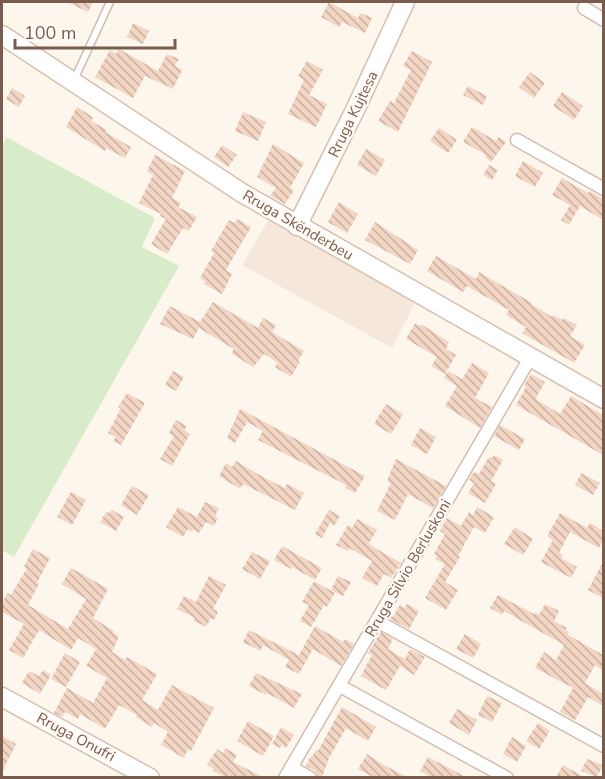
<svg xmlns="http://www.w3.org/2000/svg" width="605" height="779" font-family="'Nunito Sans',sans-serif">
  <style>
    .residential { fill: #f5e8da }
    .green { fill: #d8ecc9 }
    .building { fill: url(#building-back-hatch) }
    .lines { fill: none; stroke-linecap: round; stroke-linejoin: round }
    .lane-casing { stroke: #d1beb0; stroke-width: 9 }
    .street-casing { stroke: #d1beb0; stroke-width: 15 }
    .secondary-casing { stroke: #d6c0b0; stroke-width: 21 }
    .lane { stroke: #fff; stroke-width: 6 }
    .street { stroke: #fff; stroke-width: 12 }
    .secondary { stroke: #fff; stroke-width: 18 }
    .labels { text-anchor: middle; stroke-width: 4.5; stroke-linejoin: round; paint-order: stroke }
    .street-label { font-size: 15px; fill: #7a5c4d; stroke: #fffaf3 }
  </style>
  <defs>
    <pattern id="building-back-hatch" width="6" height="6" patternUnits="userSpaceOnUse" patternTransform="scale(1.5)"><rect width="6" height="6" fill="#f3d5c3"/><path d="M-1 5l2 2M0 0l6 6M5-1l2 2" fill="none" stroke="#cab0a1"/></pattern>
  </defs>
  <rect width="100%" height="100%" fill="#fdf6ec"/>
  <!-- residential -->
  <path class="residential" d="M269,219L415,303L392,348L242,265Z"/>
  <!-- green -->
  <path class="green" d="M6,137L155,218L142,247L179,266L14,557L2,550V147Z"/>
  <!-- building -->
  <path class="building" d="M67,2H93L88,12Z
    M329,2L358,18L361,13L372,18L365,33L342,22L339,27L321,17Z
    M133,23L149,31L143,44L127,37Z
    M119,49L158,71L167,54L179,59L175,66L182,70L173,89L145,76L133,98L95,77L110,50L116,54Z
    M412,51L432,62L398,132L378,121L390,101L394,103L411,70L403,66Z
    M307,61L323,70L309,95L327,104L316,127L288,114L304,80L298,76Z
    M530,72L545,83L534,98L519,87Z
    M468,86L487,96L483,105L463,95Z
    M12,88L25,96L19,107L6,99Z
    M562,92L583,106L574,120L553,106Z
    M77,107L93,117L91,121L107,130L105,132L131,147L125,158L106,148L105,151L66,127Z
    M243,112L266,122L258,141L235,131Z
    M472,127L496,141L499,137L506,142L491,162L485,157L486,155L463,142Z
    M439,128L457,140L448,153L430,141Z
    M273,144L304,163L290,188L294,190L285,204L270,196L276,188L257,177Z
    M222,145L237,155L228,167L214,157Z
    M366,149L385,160L376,176L357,165Z
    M155,155L185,171L172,198L181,203L178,207L197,217L189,231L183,228L167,254L151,244L166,219L160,216L161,214L139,203L153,175L147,171Z
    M523,161L543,173L535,187L515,176Z
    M489,165L498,170L492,180L483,175Z
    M562,178L588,193L590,191L603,199V220L580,206L569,225L561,220L570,205L552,195Z
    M339,202L358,214L347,233L328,222Z
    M237,219L251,227L226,270L232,274L222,294L204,284L205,281L200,278L214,253L211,251L229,220L235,223Z
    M375,222L418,250L410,264L365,240Z
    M436,256L476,279L479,272L532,303L531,304L552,317L553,315L563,320L564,318L577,325L570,336L585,345L574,363L522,333L526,327L506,315L509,310L467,286L463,292L427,271Z
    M213,302L258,328L263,318L276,325L272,332L304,351L298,361L300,362L291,377L275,367L278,363L264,354L253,367L231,353L234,349L199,328L193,339L160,324L170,306L200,322Z
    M415,323L420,326L421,324L449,342L446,349L456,355L445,374L431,366L437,357L406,339Z
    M472,363L489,373L475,398L492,407L480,428L445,406L457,386L444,378L448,371L462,379Z
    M173,371L184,377L176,391L165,385Z
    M531,374L545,382L536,398L537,400L560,414L571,396L603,415V455L516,405L526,387L524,385Z
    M127,393L145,403L121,445L113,441L116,437L108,433L121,408L118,407Z
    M386,404L403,414L391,434L374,424Z
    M240,409L365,476L355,493L345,488L346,485L258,440L263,431L247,422L235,443L227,438Z
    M176,420L187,426L184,430L190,434L172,466L160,459L174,436L169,433Z
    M500,425L525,439L519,450L494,436Z
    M420,428L436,437L427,454L411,445Z
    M494,455L503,460L491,481L496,484L485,503L468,493L474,483L469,480L474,472L479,474L489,457L492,458Z
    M396,459L446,486L433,508L408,494L395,520L377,511L391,483L387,481Z
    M236,461L261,476L285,488L287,484L304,493L295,510L243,484L240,489L219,476L226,463L232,467Z
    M581,473L600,483L593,495L575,485Z
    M132,486L149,495L137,515L121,505Z
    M71,492L86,500L72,525L57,517Z
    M205,502L219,508L215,516L218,518L214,526L206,522L199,533L193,529L192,532L188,529L183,537L166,527L178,507L197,517Z
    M477,507L494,517L485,533L474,527L458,556L460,557L445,582L458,590L446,610L425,598L445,564L435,559L437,556L434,554L445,534L440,531L447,518L461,526L469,512L473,515Z
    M112,510L124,517L116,531L100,522L106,512L108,513Z
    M329,510L340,516L334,526L330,523L322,538L315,534Z
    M560,513L587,528L590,523L603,531V540L599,548L570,532L559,553L563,555L561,558L577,567L571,578L541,562L553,540L547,536Z
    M357,519L377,530L369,543L370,545L401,563L391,578L384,574L377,586L362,578L372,561L349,548L348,551L336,545L348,525L352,528Z
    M515,527L533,539L523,555L504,544Z
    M282,546L322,568L315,580L292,567L291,569L274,560Z
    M33,549L50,558L37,583L39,584L28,605L68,629L86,599L62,584L71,568L84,575L108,589L93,618L114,631L113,633L119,636L112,652L125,660L127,657L157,674L142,700L158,710L172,685L214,708L191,751L188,749L184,758L161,745L168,732L154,723L152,727L136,717L137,715L119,705L105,729L80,714L78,719L65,712L62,717L54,713L67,688L93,703L107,678L86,666L96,649L78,638L71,650L39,630L23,658L9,650L24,624L2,612V604L7,593L11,595L27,568L24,567Z
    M252,552L270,561L260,579L242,569Z
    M603,562V598L588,590Z
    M209,576L226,585L213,609L218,612L214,620L211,618L206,627L193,620L195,618L177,609L184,596L196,602Z
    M338,576L351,582L343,596L331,590Z
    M314,581L335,593L327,607L324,605L311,627L300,621L309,605L302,602Z
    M498,595L534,614L535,612L539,615L545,604L559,611L554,621L567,628L565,630L569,632L567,634L603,655V670L595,665L585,683L603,694V706L588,697L575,720L560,712L573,688L535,668L544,652L556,660L564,645L504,611L502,615L490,608Z
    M407,604L419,611L409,629L388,618L390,615L393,617L400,605L405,608Z
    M315,626L343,642L345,639L354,644L341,666L313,649L299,674L285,667L289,660L263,645L260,651L243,642L249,630L299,655Z
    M381,632L393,639L388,649L405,659L410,649L425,657L414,675L400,666L386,690L361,676L372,655L368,653Z
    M465,634L481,644L473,658L456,649Z
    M65,653L80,662L66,687L51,679Z
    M43,670L51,675L40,694L22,683L29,671L39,676Z
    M256,673L302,694L294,708L267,693L266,695L249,686Z
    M487,696L502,703L492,722L478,715Z
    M342,707L376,727L368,741L346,728L329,758L322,777H318L315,771L306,766L311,756L312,757L316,750L318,751Z
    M457,709L477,720L469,735L449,723Z
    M248,721L274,736L263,756L237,741Z
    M538,723L550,731L539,749L526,741Z
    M281,727L294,735L286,748L282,745L280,748L272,744Z
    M2,736L16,744L2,772Z
    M512,737L526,746L517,762L503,754Z
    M225,748L237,755L233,762L263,777H225L213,771L214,769L207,765L217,749L223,753Z
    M367,754L382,764L407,777H373L358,769Z
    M428,757L466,777H431L420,771Z
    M587,759L603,765L597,777L581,771Z
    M563,765L584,777H556Z"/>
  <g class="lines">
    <!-- lane casing -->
    <g class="lane-casing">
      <path id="lane" d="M74,80L110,2"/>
    </g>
    <!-- street casing -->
    <g class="street-casing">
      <path id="street" d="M584,8L604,20
        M517,140L604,189
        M377,621L604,746
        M340,686L507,778
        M291,767L310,778
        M285,778L530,358"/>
    </g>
    <!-- secondary casing -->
    <g class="secondary-casing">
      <path id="secondary" d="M2,35L242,193L604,399
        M297,226L356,108L405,2
        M2,697L150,778"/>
    </g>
    <!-- lane -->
    <use href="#lane" class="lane"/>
    <!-- street -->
    <use href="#street" class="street"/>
    <!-- secondary -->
    <use href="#secondary" class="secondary"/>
  </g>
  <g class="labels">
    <!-- street labels -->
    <g class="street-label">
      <text transform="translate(353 114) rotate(-64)" y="5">Rruga Kujtesa</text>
      <text transform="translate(298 225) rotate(30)" y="5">Rruga Skënderbeu</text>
      <text transform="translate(408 568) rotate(-60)" y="5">Rruga Silvio Berluskoni</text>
      <text transform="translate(76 737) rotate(28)" y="5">Rruga Onufri</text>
    </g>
  </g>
  <!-- border -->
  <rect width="605" height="779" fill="none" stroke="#7a5c4d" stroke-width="6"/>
  <!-- scale -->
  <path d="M15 39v9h160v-9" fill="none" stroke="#7a5c4d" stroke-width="3"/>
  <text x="24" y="39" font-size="18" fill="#7a5c4d" stroke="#fffaf3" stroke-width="4.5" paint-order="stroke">100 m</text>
</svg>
